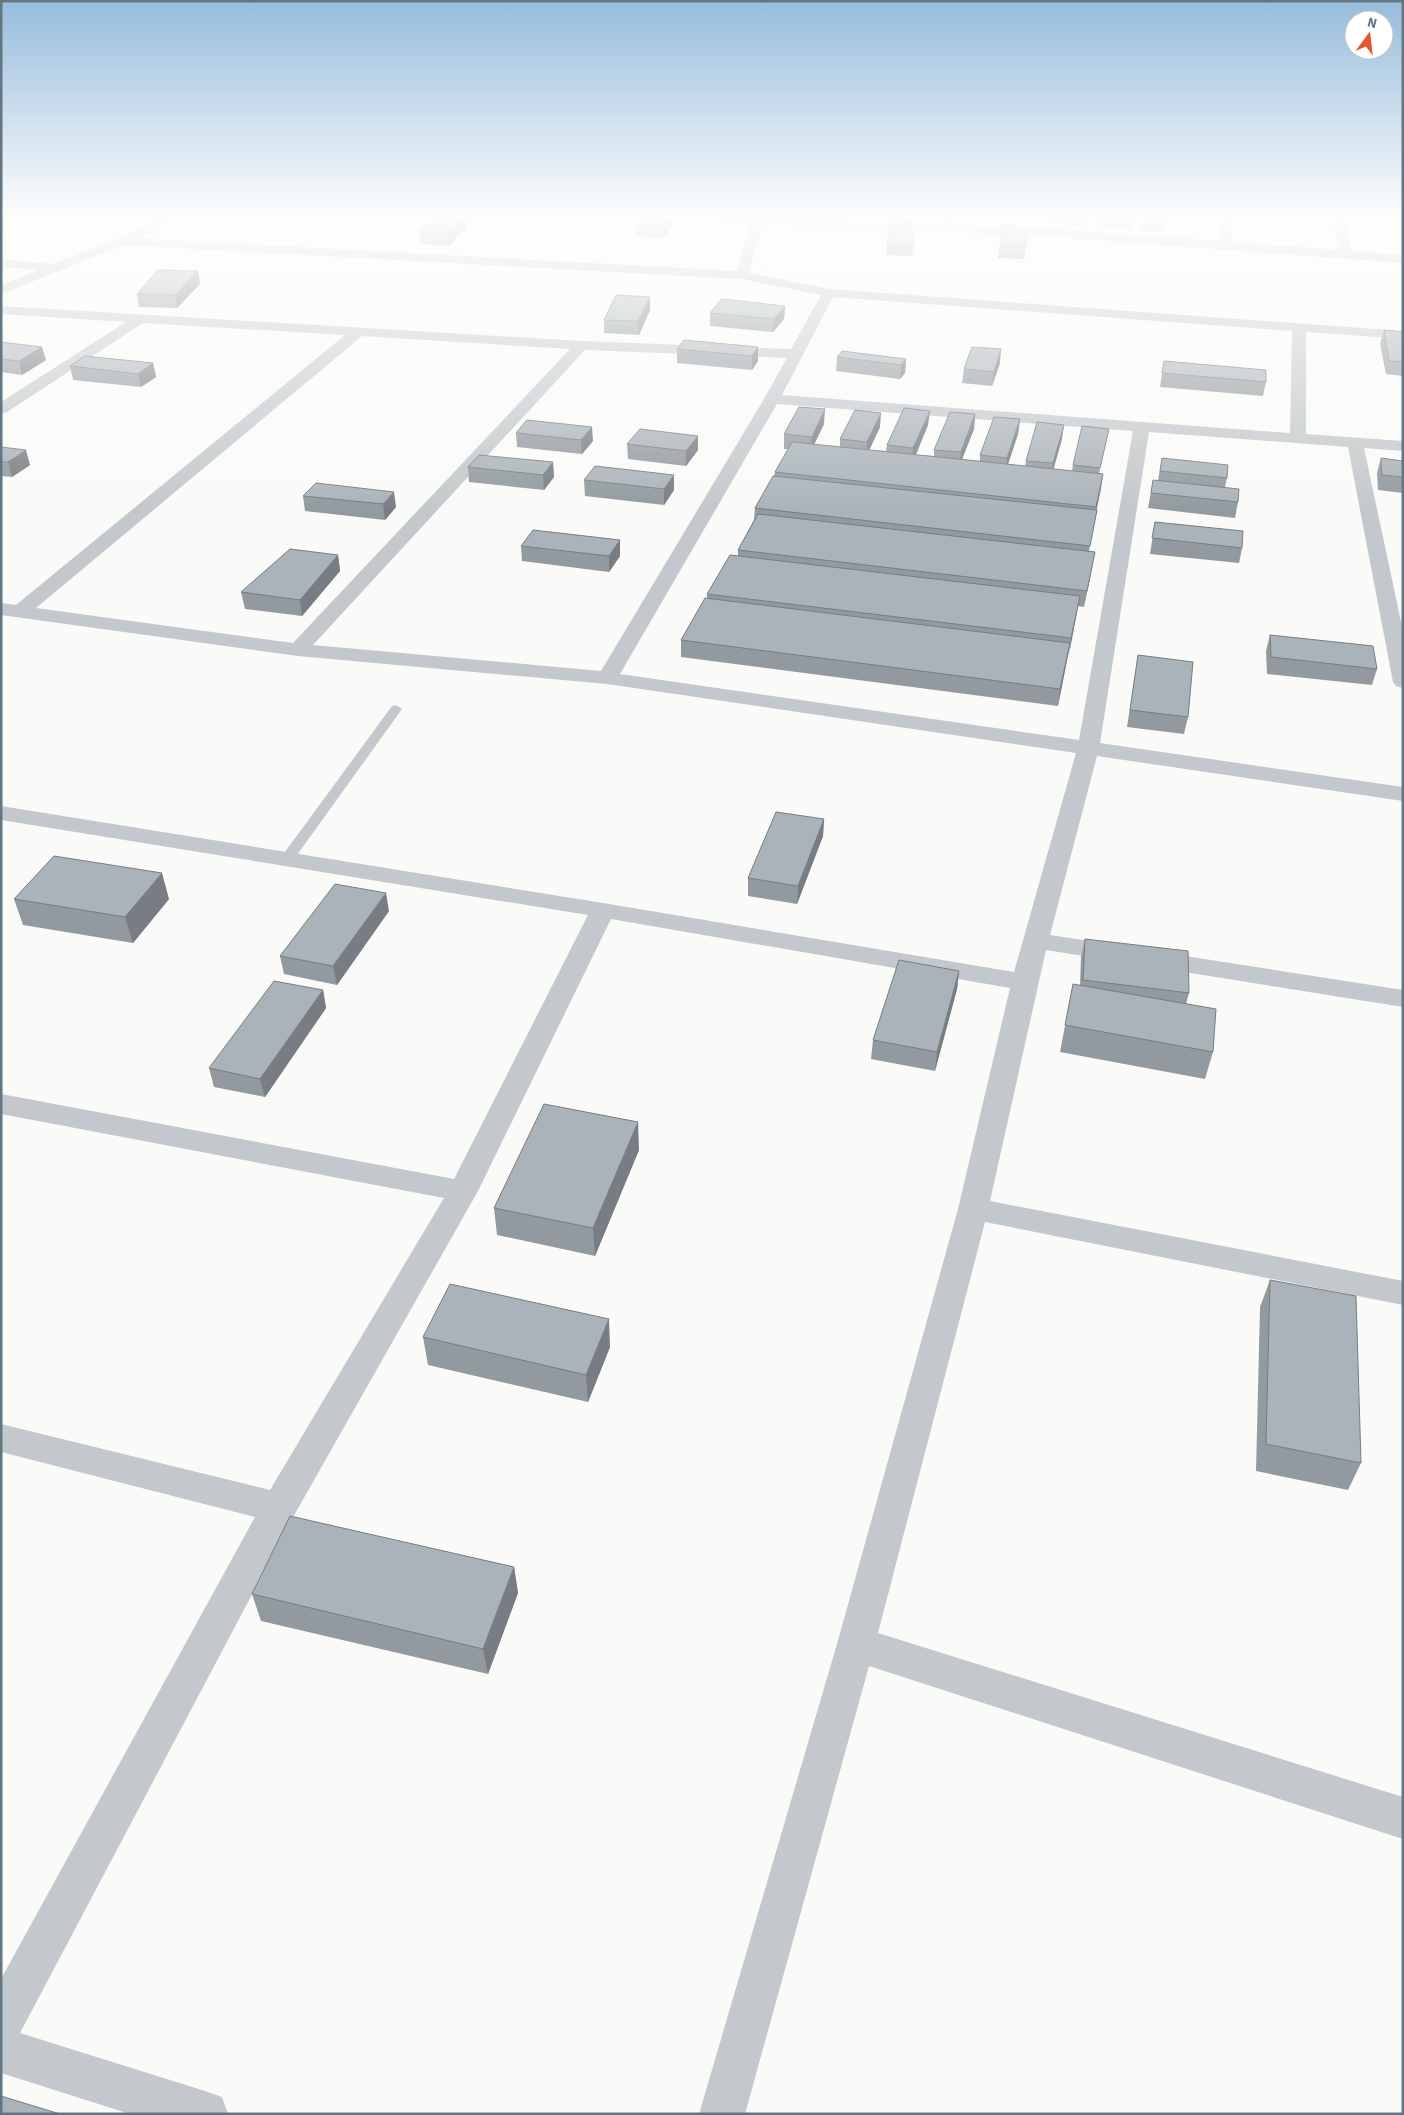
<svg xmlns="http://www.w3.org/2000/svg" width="1404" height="2115" font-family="'Source Sans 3',sans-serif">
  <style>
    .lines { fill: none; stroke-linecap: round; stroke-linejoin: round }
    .service { fill: #c3c8cc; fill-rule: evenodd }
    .minor { fill: #c3c8cc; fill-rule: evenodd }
    .wall { fill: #929a9f }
    .shaded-wall { fill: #777d82 }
    .building { fill: #aab3b9; stroke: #777d82 }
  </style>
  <rect width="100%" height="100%" fill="#fafaf8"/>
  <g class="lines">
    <!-- service -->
    <path class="service" d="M396,705L402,709L292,862H282L280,859L282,856L392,706Z"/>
    <!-- minor -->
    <path class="minor" d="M165,216H180L138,238L737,271L750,224L685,220L679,216H764V218L1042,228L1219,241L1221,216H1233L1232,242L1338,250L1333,221L1329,216H1341L1345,221L1351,251L1403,255V263L1042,236L762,225L749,273L829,289L1403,331V339L1306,332V434L1403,441V451L1364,448L1403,631V688L1396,686L1393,682L1348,447L1149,432L1100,743L1403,787V801L1097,756L1050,935L1403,990V1007L1046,950L990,1201L1403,1281V1305L985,1222L878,1633L1403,1797V1839L869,1666L745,2114H699L837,1644L958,1209L1010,988L611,919L478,1191L292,1519L20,2033L205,2091L222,2097L228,2114H130L1,2073V1979L255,1517L1,1452V1424L270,1490L444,1198L1,1114V1094L454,1179L588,915L1,820V806L603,903L1014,972L1076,753L607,684L298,656L1,615V603L16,605L345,335L143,323L7,412L1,414V402L126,322L1,314V306L581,341L791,349L821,295L742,279L124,245L1,294V285L39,270L1,267V259L53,264L118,238ZM833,297L1292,331L1290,433L782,395ZM362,336L570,349L293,643L36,608ZM585,350L787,358L764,399L601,671L313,645ZM777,404L1133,431L1079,740L620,674Z"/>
  </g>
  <!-- wall -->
  <path class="wall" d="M436,216H469L465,221L466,228L449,246L421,244L419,232Z
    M641,216H674V221L663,238L637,236V224Z
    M928,216H956L954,221L927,219Z
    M1053,216H1090L1084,226L1052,223Z
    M1101,216H1133L1130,229L1100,227Z
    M1144,216H1166L1162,232L1141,230Z
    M916,222L912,256L886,255L887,243Z
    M1002,226L1026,247L1024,259L998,258Z
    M198,271L200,284L177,308L139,307L137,294Z
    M650,297V310L639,335L604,333V320Z
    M785,306L784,319L773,332L710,326V313Z
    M1384,330L1403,332V376L1386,374L1380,344Z
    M1,342L46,360L22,375L1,372Z
    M758,347V361L752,370L677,363V349Z
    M837,357L906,359L905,373L900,379L836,371Z
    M1164,361L1266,382L1263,396L1160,387Z
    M153,363L156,377L141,387L73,380L70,366Z
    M1000,363L992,386L962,383L964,369Z
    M975,414L974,429L962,459L980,461V455L1020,419L1018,434L1008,464L1025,466L1026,461L1062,439L1053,469L1072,471L1073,465L1106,443L1099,473L1103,474L1096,510H1097L1094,526L1089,551L1095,552L1092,568L1084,607L1078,606L1058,706L681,657V640L707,599V594L738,556V550L754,520L755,508L774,476L775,472L788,449H784V434L824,424L814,444L840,447V439L880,427L869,450L886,451L887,445L928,425L916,455L934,456V450Z
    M516,433L593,441L582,454L517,447Z
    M698,436V450L686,466L628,459L627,444Z
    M1,447L30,465L12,477L1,476Z
    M1162,458L1227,478L1225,487L1238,502L1235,518L1148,508L1153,480H1158Z
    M1381,458L1403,461V493L1378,490L1377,473Z
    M553,462L554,477L544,490L469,482L468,467Z
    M584,480L674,490L664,505L585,496Z
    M316,483L396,507L385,520L305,511L303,496Z
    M1155,522L1242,548L1239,563L1150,554Z
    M620,540V556L609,572L522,561L521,546Z
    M338,555L340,571L302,616L245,609L241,592Z
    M1270,635L1377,669L1372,685L1267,674L1266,651Z
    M1138,655L1188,717L1184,734L1127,727Z
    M824,819L823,836L797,904L748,896V878Z
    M14,899H169L133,943L23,925Z
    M389,911L337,985L284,974L280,956Z
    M1085,939L1189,993L1186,1004L1213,1052L1205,1079L1060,1052L1073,984L1080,986L1081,957Z
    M959,971L957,989L935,1071L871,1059L873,1040Z
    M323,990L326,1008L265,1097L214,1087L209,1068Z
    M639,1150L595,1256L497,1235L494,1208Z
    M1270,1280L1361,1463L1348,1490L1256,1471L1260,1307Z
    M423,1337L610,1347L588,1402L428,1365Z
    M514,1567L518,1593L488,1674L261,1621L252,1594Z"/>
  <!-- shaded-wall -->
  <path class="shaded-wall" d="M463,216H469L465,221L466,228L449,246L448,234Z
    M670,216H674V221L663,238V226Z
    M1086,216H1090L1084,226Z
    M198,271L200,284L177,308L175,295Z
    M650,297V310L639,335L638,321Z
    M785,306L784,319L773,332L774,319Z
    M42,347L46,360L22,375L19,361Z
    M758,347V361L752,370V356Z
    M1001,349L1000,363L992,386L994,372Z
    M906,359L905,373L900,379L901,365Z
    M153,363L156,377L141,387L138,374Z
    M825,409L824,424L811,451L812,437Z
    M930,411L928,425L912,463L913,448Z
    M881,413L880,427L866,457L867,442Z
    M975,414L974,429L959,467L961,452Z
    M1020,419L1018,434L1005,473L1007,458Z
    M1064,425L1062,439L1051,478L1053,463Z
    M592,427L593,441L582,454L581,440Z
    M698,436V450L686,466V451Z
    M26,450L30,465L12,477L8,462Z
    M553,462L554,477L544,490L543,475Z
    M1103,474L1101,489L1094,522L1096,507Z
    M674,475V490L664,505V489Z
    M394,492L396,507L385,520L383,504Z
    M620,540V556L609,572V556Z
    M1095,552L1092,568L1084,607L1087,591Z
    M338,555L340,571L302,616L300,600Z
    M1080,596L1077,612L1069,655L1071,638Z
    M1070,643L1067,659L1058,706L1060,689Z
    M824,819L823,836L797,904L798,886Z
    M162,873L169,899L133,943L125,917Z
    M386,893L389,911L337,985L333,966Z
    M959,971L957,989L935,1071L937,1052Z
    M323,990L326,1008L265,1097L260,1079Z
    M638,1122L639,1150L595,1256L593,1228Z
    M609,1319L610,1347L588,1402L586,1375Z
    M514,1567L518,1593L488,1674L483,1649Z"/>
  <!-- building -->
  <path class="building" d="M436,216H465L448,234L419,232Z
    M641,216H670L663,226L637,224Z
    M1114,216H1132V217Z
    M1144,216H1165V220L1143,218Z
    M891,221L916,222L913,244L887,243Z
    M1002,225L1027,227L1026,247L1000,245Z
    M158,270L198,271L175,295L137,294Z
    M616,295L650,297L638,321L604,320Z
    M722,299L785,306L774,319L710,313Z
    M1384,330L1403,332V362L1389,361Z
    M684,340L758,347L752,356L677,349Z
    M1,342L42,347L19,361L1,359Z
    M972,347L1001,349L994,372L964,369Z
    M842,351L906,359L901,365L837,357Z
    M85,356L153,363L138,374L70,366Z
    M1164,361L1266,370V382L1162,373Z
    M799,407L825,409L812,437L784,434Z
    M904,408L930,411L913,448L887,445Z
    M855,410L881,413L867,442L840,439Z
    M950,412L975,414L961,452L934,450Z
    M994,417L1020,419L1007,458L980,455Z
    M527,420L592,427L581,440L516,433Z
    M1037,422L1064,425L1053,463L1026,461Z
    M1082,426L1109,429L1100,468L1073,465Z
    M640,429L698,436L686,451L627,444Z
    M792,442L1103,474L1096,507L775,472Z
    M1,447L26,450L8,462H1Z
    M479,455L553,462L543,475L468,467Z
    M1162,458L1228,465L1227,478L1160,471Z
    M1381,458L1403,461V477L1382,475Z
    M595,466L674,475L664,489L584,480Z
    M773,476L1097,510L1090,546L755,508Z
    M1153,480L1239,489L1238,502L1151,493Z
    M316,483L394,492L383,504L303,496Z
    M758,514L1095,552L1087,591L738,550Z
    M1155,522L1243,531L1242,548L1152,538Z
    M533,530L620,540L609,556L521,546Z
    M290,549L338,555L300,600L241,592Z
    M730,555L1080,596L1071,638L707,594Z
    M705,598L1070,643L1060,689L681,640Z
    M1270,635L1373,646L1377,669L1271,657Z
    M1138,655L1193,662L1188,717L1130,710Z
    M776,812L824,819L798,886L748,878Z
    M54,856L162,873L125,917L14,899Z
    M335,884L386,893L333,966L280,956Z
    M1085,939L1188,951L1189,993L1083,980Z
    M899,960L959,971L937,1052L873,1040Z
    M274,981L323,990L260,1079L209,1068Z
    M1073,984L1216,1009L1213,1052L1065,1025Z
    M544,1104L638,1122L593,1228L494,1208Z
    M1270,1280L1356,1296L1361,1463L1266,1444Z
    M450,1284L609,1319L586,1375L423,1337Z
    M290,1516L514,1567L483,1649L252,1594Z
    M1,2096L60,2114H1Z"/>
  <!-- sky -->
  <linearGradient id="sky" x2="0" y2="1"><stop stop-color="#96bcdc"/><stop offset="0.42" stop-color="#fdfdfc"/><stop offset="1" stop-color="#fdfdfc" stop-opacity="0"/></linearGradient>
  <rect width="1404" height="512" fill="url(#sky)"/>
  <!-- border -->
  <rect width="1404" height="2115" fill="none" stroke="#657683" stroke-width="5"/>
  <!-- north arrow -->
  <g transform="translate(1369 35) rotate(15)"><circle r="24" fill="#ffffff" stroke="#c1c8cd"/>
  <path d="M0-4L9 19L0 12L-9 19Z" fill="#e4572e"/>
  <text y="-8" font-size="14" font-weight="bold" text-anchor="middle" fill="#657683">N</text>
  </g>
</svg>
